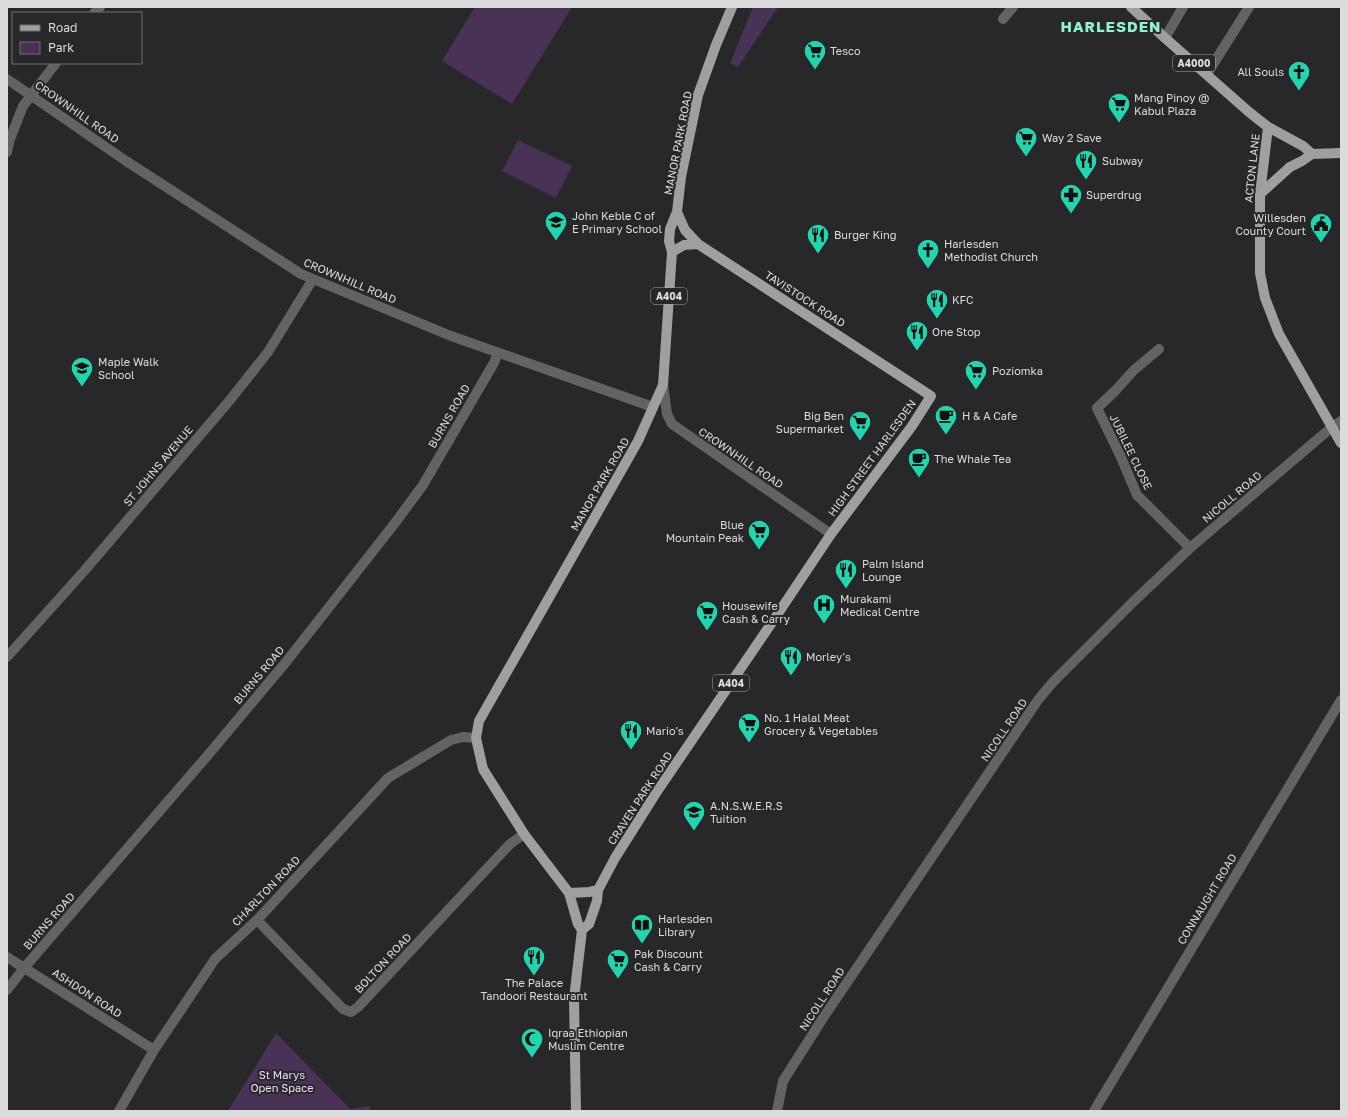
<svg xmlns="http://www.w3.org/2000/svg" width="1348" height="1118" font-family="'Golos Text',sans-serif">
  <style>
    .green { fill: #483255 }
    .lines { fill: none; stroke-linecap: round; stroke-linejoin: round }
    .minor { stroke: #626463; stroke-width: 10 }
    .major { stroke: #9da09f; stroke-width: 10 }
    .labels { text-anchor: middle; stroke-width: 4; stroke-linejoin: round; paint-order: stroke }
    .shield { fill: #282729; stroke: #a6a5a7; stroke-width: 1 }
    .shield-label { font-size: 10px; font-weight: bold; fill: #dcdbdd }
    .poi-label { font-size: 11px; fill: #dcdbdd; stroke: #282729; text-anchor: start }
    .street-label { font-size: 11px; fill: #dcdbdd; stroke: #282729 }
    .park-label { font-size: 11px; fill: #f0dcfc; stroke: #282729 }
    .district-label { font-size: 15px; font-weight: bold; letter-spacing: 1px; fill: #90f0d4; stroke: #282729 }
  </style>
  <rect width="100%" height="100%" fill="#282729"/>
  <!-- green -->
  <path class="green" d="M475,7H572L512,104L442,61Z
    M753,7H778L738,67L730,63Z
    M518,140L572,166L556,198L502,171Z
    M276,1033L350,1109L370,1106V1111H228Z"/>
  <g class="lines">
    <!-- minor -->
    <path class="minor" d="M94,13L100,7
      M1003,19L1013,7
      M1165,38L1183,7
      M1207,74L1249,7
      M7,79L126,161L301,274L451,336L653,407
      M7,152L10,139L23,106L56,63
      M1159,349L1134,370L1115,391L1097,408L1120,455L1137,495L1190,548
      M663,385L667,414L672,424L831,534
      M7,657L85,570L230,400L268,352L313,279
      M257,920L343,1009L351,1012L358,1007L510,844L524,834
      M7,957L154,1050
      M7,990L24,968L208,755L286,662L395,523L423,485L495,361L497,352
      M119,1111L154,1050L215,959L257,920L388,778L451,740L463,737L476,738
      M777,1111L783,1081L823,1018L1038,700L1053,682L1133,602L1190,548L1332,427L1341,421
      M1094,1111L1341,700"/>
    <!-- major -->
    <path class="major" d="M1131,7L1165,38L1249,112L1268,127L1303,146L1312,154L1341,153
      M1268,127L1260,194V273L1265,298L1279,334L1341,443
      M1260,194L1290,167L1302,161L1312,154
      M672,252L684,245L698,244
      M569,893L589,892L598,890
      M582,930L578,924L569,893L524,834L483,769L476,738L479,721L638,441L663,385L672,252L669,241L670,229L677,212L681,177L698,95L716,45L732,7
      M576,1111L574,999L582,930L589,924L597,901L598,890L615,858L656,793L773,621L831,534L912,426L931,396L698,244L685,230L677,212"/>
  </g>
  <!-- icons -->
  <defs>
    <g id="supermarket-pin" transform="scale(1.15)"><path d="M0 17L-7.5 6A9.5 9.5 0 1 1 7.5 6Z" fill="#22d5af" stroke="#282729"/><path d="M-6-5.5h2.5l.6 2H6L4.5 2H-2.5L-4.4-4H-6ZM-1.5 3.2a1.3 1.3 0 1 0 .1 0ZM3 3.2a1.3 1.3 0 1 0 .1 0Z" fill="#111"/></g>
    <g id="church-pin" transform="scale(1.15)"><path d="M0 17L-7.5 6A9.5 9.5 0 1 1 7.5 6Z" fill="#22d5af" stroke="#282729"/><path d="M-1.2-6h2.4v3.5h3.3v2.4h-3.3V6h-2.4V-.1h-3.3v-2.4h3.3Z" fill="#111"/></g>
    <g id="restaurant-pin" transform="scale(1.15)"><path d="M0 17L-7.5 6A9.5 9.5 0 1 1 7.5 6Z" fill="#22d5af" stroke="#282729"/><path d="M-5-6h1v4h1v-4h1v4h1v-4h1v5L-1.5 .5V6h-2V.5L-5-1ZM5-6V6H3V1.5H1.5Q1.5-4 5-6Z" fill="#111"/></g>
    <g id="pharmacy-pin" transform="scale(1.15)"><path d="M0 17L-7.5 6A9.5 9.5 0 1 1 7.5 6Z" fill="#22d5af" stroke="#282729"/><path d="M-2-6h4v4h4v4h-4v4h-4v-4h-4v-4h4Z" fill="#111"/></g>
    <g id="school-pin" transform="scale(1.15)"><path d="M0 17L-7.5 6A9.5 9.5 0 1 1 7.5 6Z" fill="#22d5af" stroke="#282729"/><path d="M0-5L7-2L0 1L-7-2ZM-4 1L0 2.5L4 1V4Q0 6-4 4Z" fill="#111"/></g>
    <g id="civic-pin" transform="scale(1.15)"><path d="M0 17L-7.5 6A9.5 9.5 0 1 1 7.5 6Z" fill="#22d5af" stroke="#282729"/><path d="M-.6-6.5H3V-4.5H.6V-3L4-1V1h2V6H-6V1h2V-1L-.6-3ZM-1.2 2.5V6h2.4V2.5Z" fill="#111"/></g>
    <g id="cafe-pin" transform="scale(1.15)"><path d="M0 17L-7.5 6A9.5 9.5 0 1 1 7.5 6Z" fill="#22d5af" stroke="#282729"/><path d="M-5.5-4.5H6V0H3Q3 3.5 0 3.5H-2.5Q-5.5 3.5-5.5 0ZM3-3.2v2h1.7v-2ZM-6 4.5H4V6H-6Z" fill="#111"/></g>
    <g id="hospital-pin" transform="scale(1.15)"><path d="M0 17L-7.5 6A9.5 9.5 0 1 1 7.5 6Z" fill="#22d5af" stroke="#282729"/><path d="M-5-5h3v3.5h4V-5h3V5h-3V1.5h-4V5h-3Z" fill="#111"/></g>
    <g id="university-pin" transform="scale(1.15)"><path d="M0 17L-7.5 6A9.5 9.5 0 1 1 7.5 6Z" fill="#22d5af" stroke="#282729"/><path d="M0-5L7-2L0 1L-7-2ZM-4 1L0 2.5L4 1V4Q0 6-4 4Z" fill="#111"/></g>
    <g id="library-pin" transform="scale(1.15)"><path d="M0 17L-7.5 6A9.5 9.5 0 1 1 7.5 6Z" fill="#22d5af" stroke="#282729"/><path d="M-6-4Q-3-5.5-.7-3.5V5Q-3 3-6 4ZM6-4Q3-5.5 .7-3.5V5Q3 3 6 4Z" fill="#111"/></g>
    <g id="mosque-pin" transform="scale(1.15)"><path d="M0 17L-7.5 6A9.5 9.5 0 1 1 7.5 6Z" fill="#22d5af" stroke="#282729"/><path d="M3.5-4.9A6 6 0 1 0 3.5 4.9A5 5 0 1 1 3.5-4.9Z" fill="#111"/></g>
  </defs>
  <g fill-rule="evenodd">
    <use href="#supermarket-pin" x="815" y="51"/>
    <use href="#church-pin" x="1299" y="72"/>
    <use href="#supermarket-pin" x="1119" y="104"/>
    <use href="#supermarket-pin" x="1026" y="138"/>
    <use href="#restaurant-pin" x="1086" y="161"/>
    <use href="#pharmacy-pin" x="1071" y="195"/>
    <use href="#school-pin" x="556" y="222"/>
    <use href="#civic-pin" x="1321" y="224"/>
    <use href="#restaurant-pin" x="818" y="235"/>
    <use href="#church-pin" x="928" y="250"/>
    <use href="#restaurant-pin" x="937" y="300"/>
    <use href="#restaurant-pin" x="917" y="332"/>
    <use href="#school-pin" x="82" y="368"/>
    <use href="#supermarket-pin" x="976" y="371"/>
    <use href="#cafe-pin" x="946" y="416"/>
    <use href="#supermarket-pin" x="860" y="422"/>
    <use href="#cafe-pin" x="919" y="459"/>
    <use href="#supermarket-pin" x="759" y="531"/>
    <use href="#restaurant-pin" x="846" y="570"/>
    <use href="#hospital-pin" x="824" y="605"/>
    <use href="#supermarket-pin" x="707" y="612"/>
    <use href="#restaurant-pin" x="791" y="657"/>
    <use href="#supermarket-pin" x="749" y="724"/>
    <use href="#restaurant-pin" x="631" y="731"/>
    <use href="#university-pin" x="694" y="812"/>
    <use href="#library-pin" x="642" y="925"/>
    <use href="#restaurant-pin" x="534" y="957"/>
    <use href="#supermarket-pin" x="618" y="960"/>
    <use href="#mosque-pin" x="532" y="1039"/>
  </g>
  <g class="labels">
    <!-- shield labels -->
    <g class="shield">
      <rect x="1173" y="55" width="42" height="16" rx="3"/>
      <rect x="651" y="288" width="36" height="16" rx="3"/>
      <rect x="713" y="675" width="36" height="16" rx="3"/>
    </g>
    <g class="shield-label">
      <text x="1194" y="67">A4000</text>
      <text x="669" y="300">A404</text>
      <text x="731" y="687">A404</text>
    </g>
    <!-- poi labels -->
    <g class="poi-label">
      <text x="830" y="55">Tesco</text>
      <text x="1284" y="76" text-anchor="end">All Souls</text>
      <text x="1134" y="102">Mang Pinoy @<tspan x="1134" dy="13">Kabul Plaza</tspan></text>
      <text x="1042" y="142">Way 2 Save</text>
      <text x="1102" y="165">Subway</text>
      <text x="1086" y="199">Superdrug</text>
      <text x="572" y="220">John Keble C of<tspan x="572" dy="13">E Primary School</tspan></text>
      <text x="1306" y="222" text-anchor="end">Willesden<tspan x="1306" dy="13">County Court</tspan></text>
      <text x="834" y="239">Burger King</text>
      <text x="944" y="248">Harlesden<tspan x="944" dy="13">Methodist Church</tspan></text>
      <text x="952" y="304">KFC</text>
      <text x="932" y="336">One Stop</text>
      <text x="98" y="366">Maple Walk<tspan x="98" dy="13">School</tspan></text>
      <text x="992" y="375">Poziomka</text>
      <text x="844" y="420" text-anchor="end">Big Ben<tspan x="844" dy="13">Supermarket</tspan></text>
      <text x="962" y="420">H &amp; A Cafe</text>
      <text x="934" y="463">The Whale Tea</text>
      <text x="744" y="529" text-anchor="end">Blue<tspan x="744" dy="13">Mountain Peak</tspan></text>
      <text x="862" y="568">Palm Island<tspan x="862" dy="13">Lounge</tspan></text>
      <text x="840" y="603">Murakami<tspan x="840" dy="13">Medical Centre</tspan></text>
      <text x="722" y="610">Housewife<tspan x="722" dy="13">Cash &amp; Carry</tspan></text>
      <text x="806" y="661">Morley's</text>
      <text x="764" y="722">No. 1 Halal Meat<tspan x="764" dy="13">Grocery &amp; Vegetables</tspan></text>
      <text x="646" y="735">Mario's</text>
      <text x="710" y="810">A.N.S.W.E.R.S<tspan x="710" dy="13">Tuition</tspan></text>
      <text x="658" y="923">Harlesden<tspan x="658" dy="13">Library</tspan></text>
      <text x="634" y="958">Pak Discount<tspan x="634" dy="13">Cash &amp; Carry</tspan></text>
      <text x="534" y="987" text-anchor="middle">The Palace<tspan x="534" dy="13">Tandoori Restaurant</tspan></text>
      <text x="548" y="1037">Iqraa Ethiopian<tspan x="548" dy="13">Muslim Centre</tspan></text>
    </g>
    <!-- street labels -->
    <g class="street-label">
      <text transform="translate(77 112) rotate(35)" y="4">CROWNHILL ROAD</text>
      <text transform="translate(678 143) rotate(-79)" y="4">MANOR PARK ROAD</text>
      <text transform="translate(1252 168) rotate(-84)" y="4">ACTON LANE</text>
      <text transform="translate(350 281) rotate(23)" y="4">CROWNHILL ROAD</text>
      <text transform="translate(805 299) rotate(33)" y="4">TAVISTOCK ROAD</text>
      <text transform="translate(449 416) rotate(-60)" y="4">BURNS ROAD</text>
      <text transform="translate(1131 452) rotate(64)" y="4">JUBILEE CLOSE</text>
      <text transform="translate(741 458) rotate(34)" y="4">CROWNHILL ROAD</text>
      <text transform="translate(872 458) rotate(-54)" y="4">HIGH STREET HARLESDEN</text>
      <text transform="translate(158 466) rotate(-50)" y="4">ST JOHNS AVENUE</text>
      <text transform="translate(600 484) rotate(-60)" y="4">MANOR PARK ROAD</text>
      <text transform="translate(1232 497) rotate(-40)" y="4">NICOLL ROAD</text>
      <text transform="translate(259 675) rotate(-50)" y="4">BURNS ROAD</text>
      <text transform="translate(1004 730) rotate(-56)" y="4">NICOLL ROAD</text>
      <text transform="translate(640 798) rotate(-57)" y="4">CRAVEN PARK ROAD</text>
      <text transform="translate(266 891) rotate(-46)" y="4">CHARLTON ROAD</text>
      <text transform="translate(1207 899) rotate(-59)" y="4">CONNAUGHT ROAD</text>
      <text transform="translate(49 921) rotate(-49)" y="4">BURNS ROAD</text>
      <text transform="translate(383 963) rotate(-47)" y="4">BOLTON ROAD</text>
      <text transform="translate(87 993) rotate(33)" y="4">ASHDON ROAD</text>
      <text transform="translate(822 999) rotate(-57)" y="4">NICOLL ROAD</text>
    </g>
    <!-- park labels -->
    <g class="park-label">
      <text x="282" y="1079">St Marys<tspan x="282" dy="13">Open Space</tspan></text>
    </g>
    <!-- district labels -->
    <g class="district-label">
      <text x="1111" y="32">HARLESDEN</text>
    </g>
  </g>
  <!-- border -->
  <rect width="1348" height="1118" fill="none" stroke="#dcdbdd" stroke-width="16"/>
  <!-- legend -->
  <rect x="12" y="12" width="130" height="52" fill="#282729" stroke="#706f71"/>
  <rect x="20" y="25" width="20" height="6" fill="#9da09f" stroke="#706f71"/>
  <text x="48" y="32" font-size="12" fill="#dcdbdd">Road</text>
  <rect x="20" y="42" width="20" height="12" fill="#483255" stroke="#706f71"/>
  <text x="48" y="52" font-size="12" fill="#dcdbdd">Park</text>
</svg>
